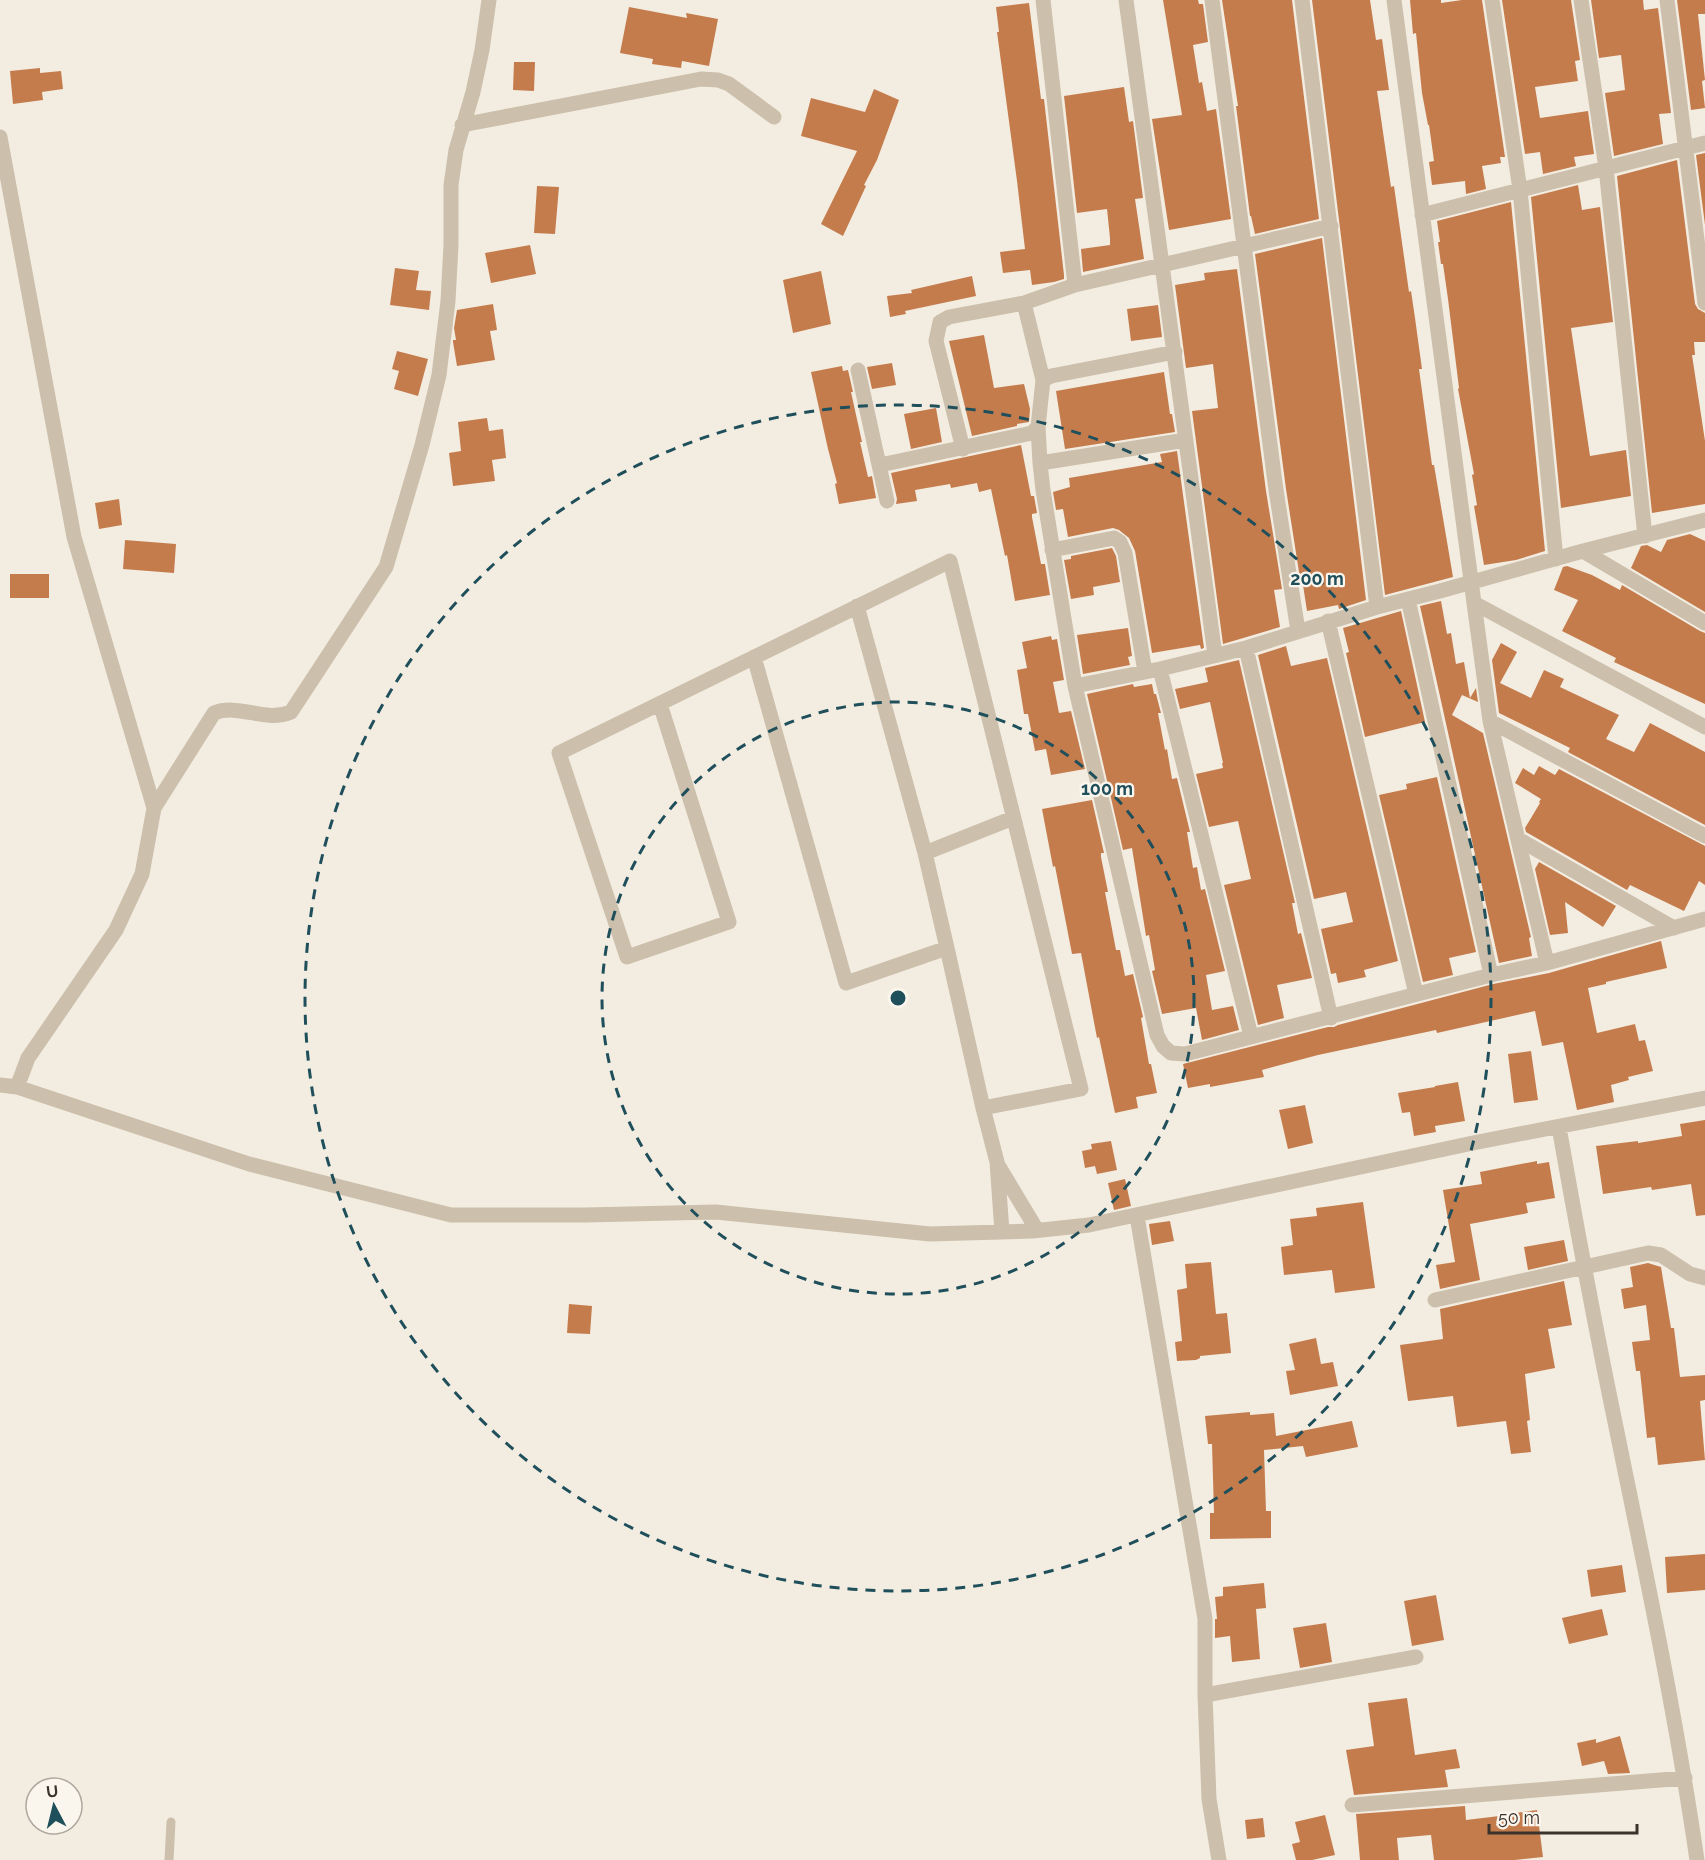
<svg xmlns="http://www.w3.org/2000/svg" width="1705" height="1860" font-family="Raleway,sans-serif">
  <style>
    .building { fill: #c57c4d }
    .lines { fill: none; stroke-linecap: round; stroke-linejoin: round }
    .service { stroke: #ccbfac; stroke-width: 9 }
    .minor { stroke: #ccbfac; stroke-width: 15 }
    .ring { fill: none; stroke: #204f5c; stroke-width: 3; stroke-dasharray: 10 8 }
    .centre { fill: #204f5c; stroke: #fbf6ed; stroke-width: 3 }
    .ring-label { font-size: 18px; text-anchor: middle; font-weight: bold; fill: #204f5c; stroke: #fbf6ed; stroke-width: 4.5; stroke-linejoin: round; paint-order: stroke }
  </style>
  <rect width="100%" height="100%" fill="#f3ede1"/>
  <!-- building -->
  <path class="building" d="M1163,0H1198L1199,4H1203L1208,42L1193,45L1199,83L1202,82L1207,111L1216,109L1231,219L1169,230L1152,119L1182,115Z
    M1222,0H1292L1319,219L1255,234L1251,216H1250L1236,106H1238Z
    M1312,0H1370L1376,40L1382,39L1389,90L1377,91L1391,187L1394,186L1409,292L1411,291L1415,318L1422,369H1419L1432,465H1434L1453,577L1385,595Z
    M1410,0H1441V3L1462,0H1482L1505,157H1500L1501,163L1482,166L1486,189L1466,194L1465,181L1432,185L1429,162L1434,161L1429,125H1428L1422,93L1416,33L1413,34Z
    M1502,0H1571L1580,60L1575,61L1578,81L1535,87L1540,118L1588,111L1594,154L1574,157L1576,166L1543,174L1540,152L1525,154Z
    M1591,0H1643L1644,10L1658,8L1671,113L1659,114L1663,144L1614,156L1605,93L1625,90L1621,55L1599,58Z
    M1677,0H1705V14H1698L1705,80L1702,81L1705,108L1691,110Z
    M1029,3L1041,99H1044L1064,275V279L1054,282L1032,285L1030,270L1003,273L1000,252L1025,249L1017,181L997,32H999L996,7Z
    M629,7L687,18L686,13L718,19L709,66L682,61L681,68L652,64L653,59L620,53Z
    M514,62H535L534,91L513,90Z
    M40,68V73L61,71L63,89L42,92L43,100L13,104L10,71Z
    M1124,87L1129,122L1133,121L1143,198L1135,199L1144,259L1083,272L1081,249L1110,245V238L1107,209L1077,213L1064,96Z
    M874,89L899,100L877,160L864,185L866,186L843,236L821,224L857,151L801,136L811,98L865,112Z
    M1705,153V225L1696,155Z
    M1677,160L1695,304L1698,309L1705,313V342H1694L1695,355H1692L1705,441V504L1652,513L1617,176Z
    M1578,185L1582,210L1600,207L1613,322L1571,328L1590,456L1626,450L1631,496L1561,508L1531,197Z
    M537,186L559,187L555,234L534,233Z
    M1511,202L1545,551L1516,560L1484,565L1474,506L1477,505L1472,475L1474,474L1458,389L1459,388L1448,299L1443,264H1441L1438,242H1440L1437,221Z
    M1322,238L1366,600L1339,609L1338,605L1307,611L1303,585H1301L1286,489L1255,254Z
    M530,245L536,274L491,283L485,253Z
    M395,268L419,271L416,290L431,291L429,310L390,305Z
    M1237,269L1266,491L1282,589L1274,590L1280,627L1223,644L1192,411L1218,408L1213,364L1186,368L1175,285L1205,280L1204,273Z
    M821,271L831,324L793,333L783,280Z
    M972,276L976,296L905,311L906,314L890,317L887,296L912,293L911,290Z
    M493,304L497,330L490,331L495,360L457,366L453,342V340H456L454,328L457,310Z
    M1158,305L1162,337L1131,341L1127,309Z
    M984,335L994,388L1024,384L1030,409L1029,422L1017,424V426L972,436L949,341Z
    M397,351L428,359L418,396L394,389L399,371L392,369Z
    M892,363L896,385L872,389L867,367Z
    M842,366L843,371L848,370L853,392H851L862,442H860L868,477L872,476L876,498L839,504L835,484L837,483L828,449L811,372Z
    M1164,372L1170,414H1172L1175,432L1065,449L1056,391Z
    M936,408L942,442L911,449L904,414Z
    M487,418L489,431L503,429L506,458L492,460L495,481L453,486L449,453L461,451L458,422Z
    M1021,445L1031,496H1034L1037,513L1032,514V517L1041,564H1045L1050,595L1015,601L1007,555L1005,556L991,489L979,492L977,483L951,488L950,484L915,490L917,501L896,504L897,499L891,473Z
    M1177,451L1204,648L1201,649L1200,645L1152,653L1135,551L1129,538L1119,530L1113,528L1068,537L1063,509L1056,510L1053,492L1070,487L1069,478L1162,462L1160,454Z
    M119,499L122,525L99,529L95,503Z
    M1690,534L1705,541V612L1631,568L1641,546L1647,545L1661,552L1667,540Z
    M125,540L176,544L174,573L123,569Z
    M1112,548L1116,556L1120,582L1093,587L1094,595L1071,599L1064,560L1071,559V556Z
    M1567,566L1592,575L1620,590L1622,585L1700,631L1705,633V704L1614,662L1616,658L1562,631L1578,600L1554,590L1563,567Z
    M10,574H49V598H10Z
    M1441,601L1447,634L1451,633L1456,664L1464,662L1470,698L1476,688L1478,702L1462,695L1452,715L1483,733L1531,937L1529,938L1532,956L1499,963L1420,606Z
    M1401,611L1425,722L1365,737L1346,653L1349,652L1343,628Z
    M1128,628L1132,656L1128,657L1130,665L1083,674L1077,635Z
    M1051,636L1052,640L1057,639L1064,680L1053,682L1059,713L1071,711L1085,769L1051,775L1046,749L1035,751L1028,714H1024L1017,670L1027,668L1022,642Z
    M1501,643L1517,652L1500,683L1531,698L1544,670L1564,679L1560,687L1619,715L1606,739L1634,752L1650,723L1705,752V825L1568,752L1570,748L1499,713L1492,660Z
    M1286,646L1291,666L1327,658L1398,961L1364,970L1366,977L1338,983L1336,973L1331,974L1321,929L1353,922L1346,892L1314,899L1258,655Z
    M1239,660L1295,903H1292L1298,934L1301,933L1312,978L1277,985L1284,1018L1258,1025L1224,885L1251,879L1238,821L1209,827L1196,774L1223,768L1222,763H1223L1210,702L1180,709L1175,689L1208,682L1205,668Z
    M1133,684L1134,687L1152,684L1154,694H1156L1161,713H1158L1165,750L1167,749L1172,779L1177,778L1190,832H1187L1193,868L1197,867L1201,890L1205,889L1225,971L1206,975L1212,1010L1233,1006L1239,1030L1202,1040L1196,1008L1162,1014L1152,971L1155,970L1149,935L1146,936L1132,848L1123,850L1087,694Z
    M1539,766L1555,775L1559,769L1705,846V885L1699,881L1684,911L1630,885L1627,890L1526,832L1525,828L1540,803L1539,802L1541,799L1515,783L1523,768L1534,775Z
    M1437,777L1476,952L1449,958L1453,975L1423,982L1379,795L1407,789L1406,784Z
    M1092,800L1104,853H1101V857L1108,892H1105L1116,950H1120L1125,976L1133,974L1143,1017L1141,1018L1149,1064H1151L1157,1093L1136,1097L1138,1108L1115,1113L1099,1037L1097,1038L1081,953L1072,954L1055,866L1053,867L1042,809Z
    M1539,862L1616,906L1603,927L1565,902L1568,933L1550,935L1535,869Z
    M1661,941L1667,968L1606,982V984L1588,988L1597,1033L1635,1024L1639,1041L1645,1040L1653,1071L1628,1077L1629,1080L1611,1085L1614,1102L1577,1110L1563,1042L1542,1046L1535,1011L1437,1033L1436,1030L1318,1055L1262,1070L1264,1077L1210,1087V1084L1188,1088L1183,1064L1328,1027H1334L1338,1025L1493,984L1549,973Z
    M1531,1051L1538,1100L1514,1103L1508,1054Z
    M1458,1082L1465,1121L1435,1126L1436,1132L1414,1136L1410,1112L1402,1113L1398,1093L1435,1087V1086Z
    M1305,1105L1313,1143L1288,1149L1279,1110Z
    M1705,1120V1215L1696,1216L1691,1184L1652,1190L1651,1187L1603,1194L1596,1146L1638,1141V1143L1682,1136L1680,1124Z
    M1111,1141L1117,1170L1097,1174L1095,1166L1085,1168L1082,1151L1092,1149L1091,1144Z
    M1537,1161V1164L1549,1162L1555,1198L1526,1203L1528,1213L1470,1224L1480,1280L1440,1289L1436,1265L1455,1262L1443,1190L1482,1184L1480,1172Z
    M1125,1179L1131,1206L1114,1210L1108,1183Z
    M1363,1202L1375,1288L1335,1293L1332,1270L1284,1275L1281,1247L1293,1245L1290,1219L1317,1216L1316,1208Z
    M1170,1221L1174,1241L1152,1245L1149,1224Z
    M1564,1240L1568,1261L1528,1270L1524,1247Z
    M1211,1262L1216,1314L1227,1313L1231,1353L1200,1356V1358L1196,1360L1177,1361L1175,1342L1182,1341L1177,1290L1187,1288L1185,1264Z
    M1648,1263L1661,1267L1671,1328H1674L1680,1377L1705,1375V1400L1700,1401L1705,1460L1658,1465L1655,1437L1647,1438L1640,1371H1636L1632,1342L1650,1340L1646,1305L1624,1309L1621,1289L1633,1287L1630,1267Z
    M1564,1281L1572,1325L1548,1329L1555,1368L1525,1374L1530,1420L1527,1421L1531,1452L1511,1454L1506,1421L1457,1427L1453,1396L1408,1401L1400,1345L1443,1339L1440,1309Z
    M569,1304L592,1306L590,1334L567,1333Z
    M1316,1338L1321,1364L1333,1362L1338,1386L1290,1395L1286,1371L1295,1370L1289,1344Z
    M1250,1412V1415L1274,1413L1276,1436L1352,1421L1358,1447L1306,1457L1303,1446L1264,1450L1266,1511H1271V1538L1210,1539V1513H1214L1212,1444H1208L1205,1416Z
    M1705,1554V1590L1667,1593L1665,1557Z
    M1622,1565L1626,1592L1591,1597L1587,1570Z
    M1264,1583L1266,1608L1256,1609L1260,1659L1232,1662L1230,1636L1215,1638V1619H1217L1215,1597L1223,1596V1587Z
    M1436,1595L1444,1640L1412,1646L1404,1601Z
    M1602,1609L1608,1635L1569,1644L1562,1618Z
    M1326,1623L1332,1662L1300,1668L1293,1628Z
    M1407,1698L1415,1755L1456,1749L1460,1768L1445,1770L1448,1787L1354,1795L1346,1750L1374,1746L1368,1703Z
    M1620,1736L1630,1773L1608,1774L1604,1761L1582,1766L1577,1743L1596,1739V1743Z
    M1465,1806L1466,1820L1516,1814V1813L1537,1810L1543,1857L1515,1860H1434L1431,1835H1430L1397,1838L1399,1860H1360L1356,1814Z
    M1325,1815L1335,1855L1312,1860H1296L1292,1844L1300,1842L1295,1822Z
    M1263,1818L1265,1837L1247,1839L1245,1820Z"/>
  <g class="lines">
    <!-- service -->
    <path class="service" d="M169,1860L171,1822"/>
    <!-- minor -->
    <path class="minor" d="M1043,0L1075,285
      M1126,0L1215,655
      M1212,0L1276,490L1298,631
      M1302,0L1377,607
      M1394,0L1474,603L1705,727
      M1492,0L1520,190L1556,559
      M1581,0L1606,168L1645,536
      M1667,0L1705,303
      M462,125L701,79L718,80L729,84L774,117
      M0,137L74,537L154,808L142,874L116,930L28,1058L17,1087
      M1422,215L1705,143
      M1024,303L1043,380
      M858,370L887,501
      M1186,440L1040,463L1043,490L1075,686L1157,1035L1163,1046L1171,1053L1185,1054L1491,975L1547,963L1705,919
      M963,449L936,341L940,322L949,317L1024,303L1075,285L1331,226
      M1040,463L1038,427L1043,380L1051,376L1175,352
      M880,465L1032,433L1038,427
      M1052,550L1114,538L1120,542L1125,553L1145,672
      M1583,551L1705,623
      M1408,599L1491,975
      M1474,603L1490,721L1547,963
      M1328,621L1416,994
      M1246,648L1331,1018
      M754,657L846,983L947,948L925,853L857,606
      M1160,669L1251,1036
      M1075,686L1160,669L1246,648L1377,607L1440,591L1583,551L1705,520
      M660,704L729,922L627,957L559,753L950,561L1081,1089L983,1108L997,1162L1002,1232
      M1490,721L1705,836
      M154,808L214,713C239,703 265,723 291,712L386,567L422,445L439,375L448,301L451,245V185L456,150L473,92L482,50L489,0
      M1518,839L1674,928
      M925,853L1013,818
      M947,948L983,1108
      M0,1085L17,1087L249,1164L451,1215H585L716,1212L930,1234L1032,1231L1089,1225L1473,1143L1705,1098
      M1559,1127C1573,1207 1588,1288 1604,1368C1637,1532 1673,1695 1697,1860
      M998,1165L1037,1230
      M1137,1216L1205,1619V1695L1209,1799L1219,1860
      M1435,1300L1648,1253L1661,1255L1690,1274L1705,1278
      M1205,1695L1416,1657
      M1352,1805L1685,1778"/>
  </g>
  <!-- distance rings -->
  <g class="ring">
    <circle cx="898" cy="998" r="296"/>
    <circle cx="898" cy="998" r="593"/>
  </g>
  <circle cx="898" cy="998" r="9" class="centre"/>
  <g class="ring-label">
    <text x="1317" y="585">200 m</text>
    <text x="1107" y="795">100 m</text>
  </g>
  <!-- north arrow -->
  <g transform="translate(54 1806) rotate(353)"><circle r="28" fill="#fbf6ed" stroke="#aea89f" stroke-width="1.5"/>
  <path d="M0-4.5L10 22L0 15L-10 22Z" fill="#204f5c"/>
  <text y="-9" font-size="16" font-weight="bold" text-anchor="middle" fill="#3a322b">U</text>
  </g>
  <!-- scale -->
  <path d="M1489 1824v9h148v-9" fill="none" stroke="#3a322b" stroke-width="3"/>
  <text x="1498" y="1824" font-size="18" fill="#3a322b" stroke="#fbf6ed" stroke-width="4.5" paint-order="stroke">50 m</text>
</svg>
